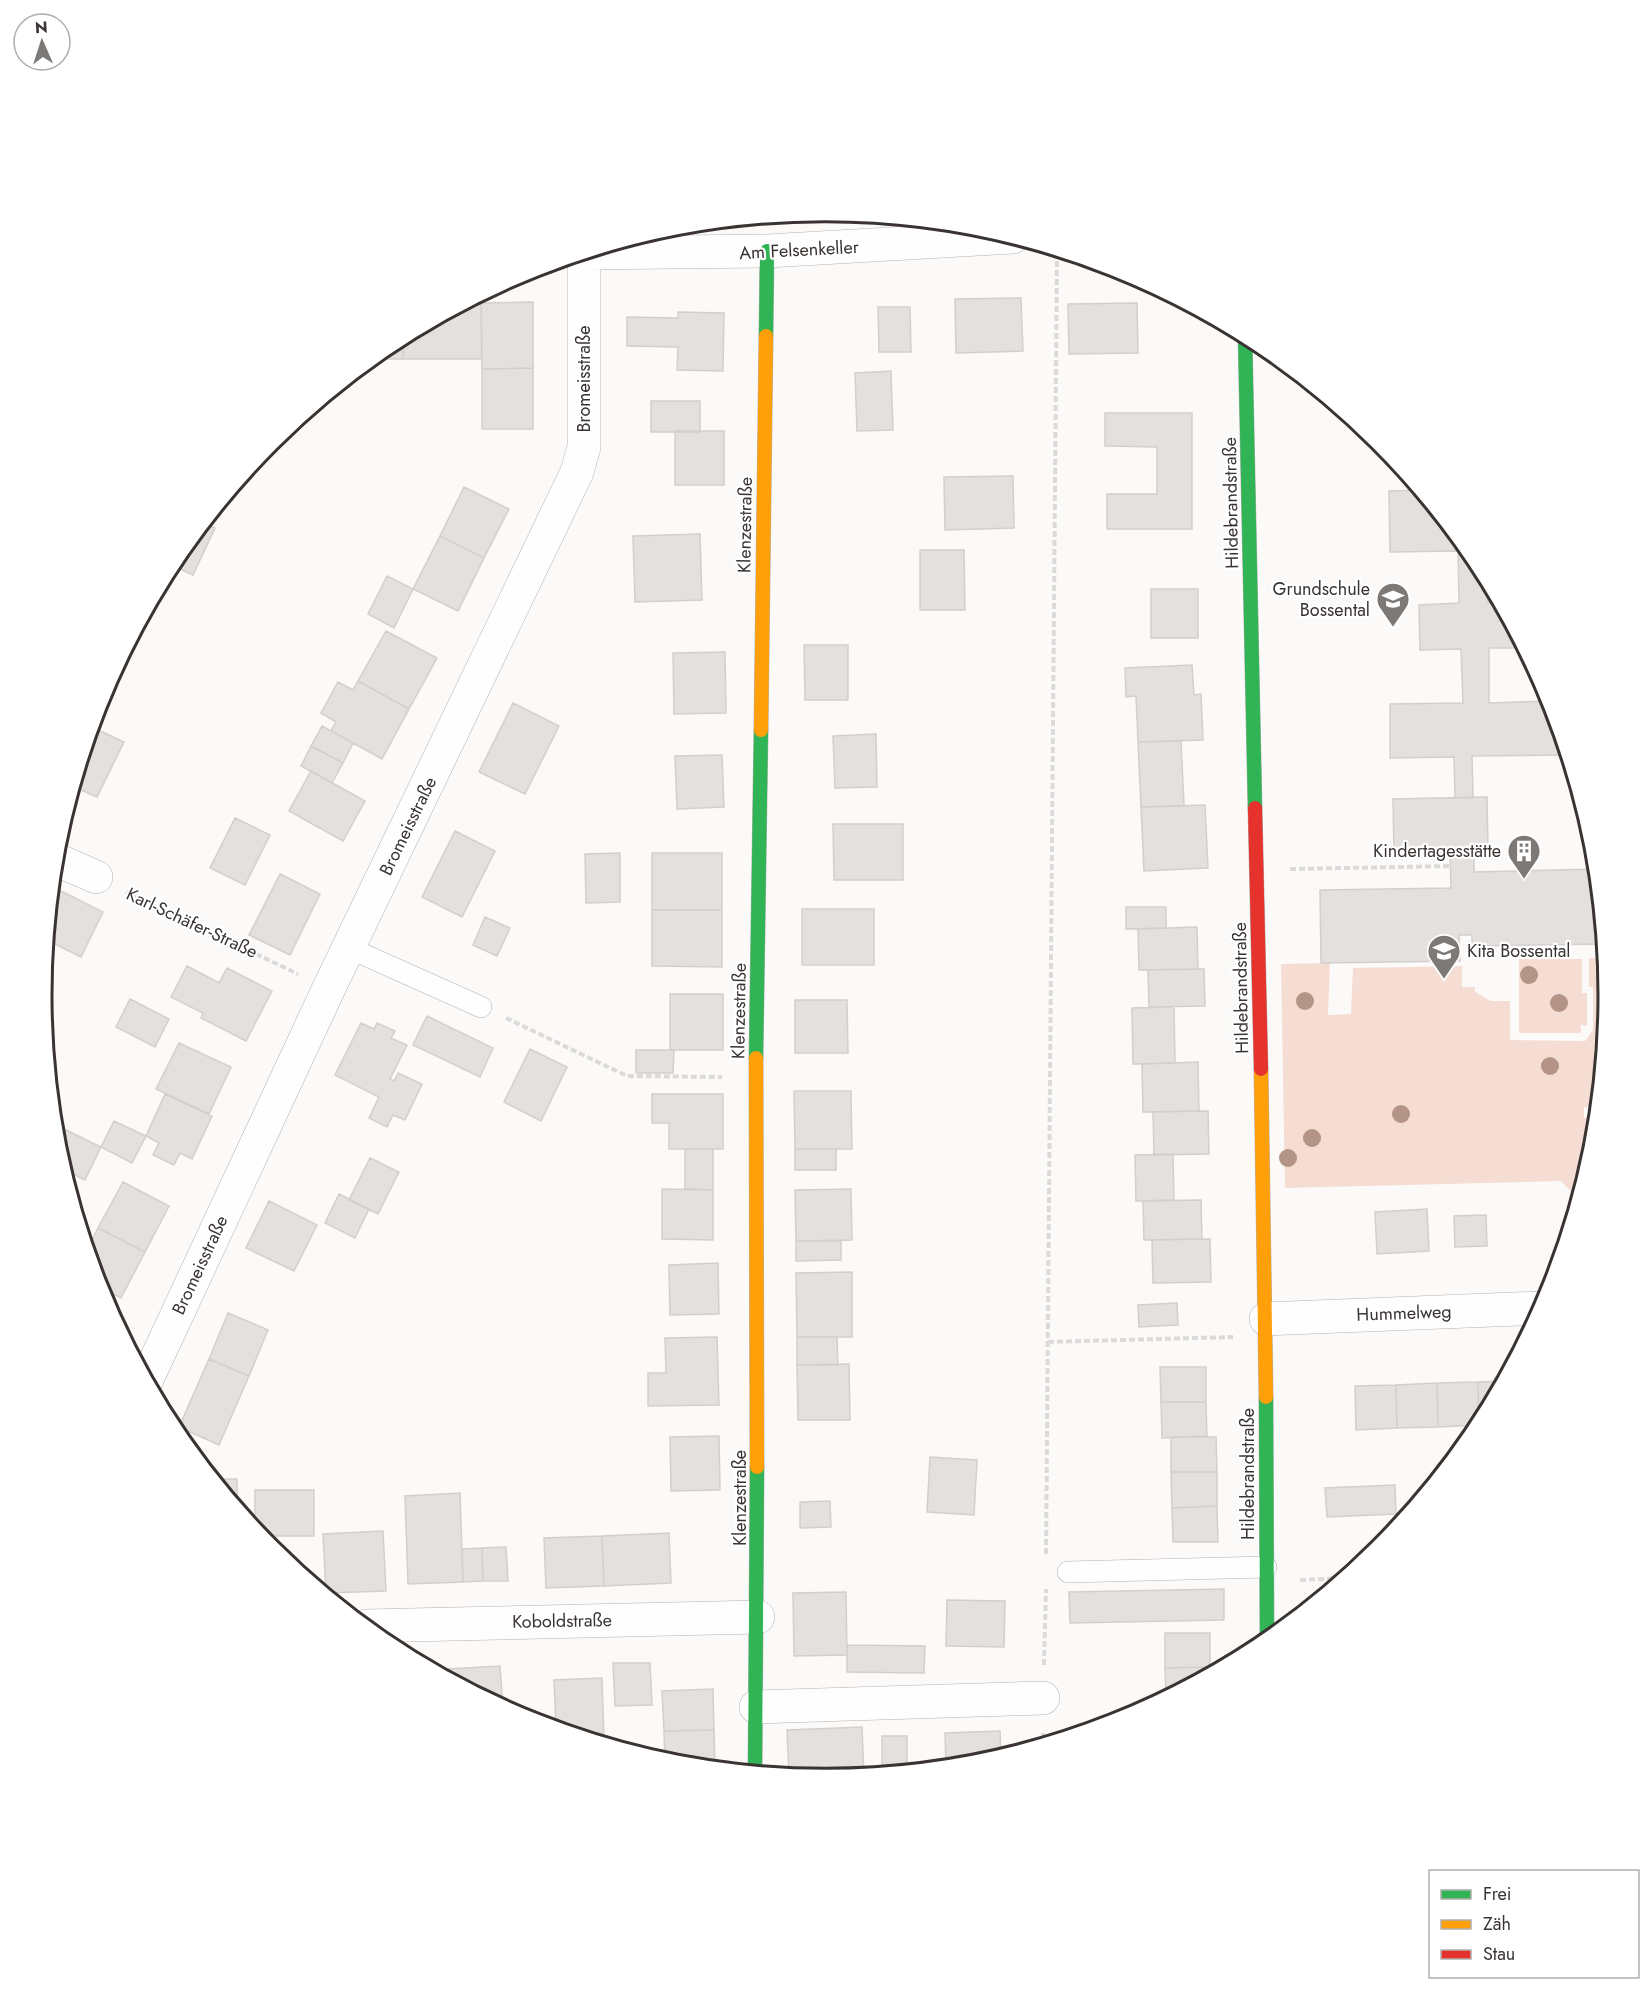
<svg xmlns="http://www.w3.org/2000/svg" width="1651" height="1990" font-family="Jost,sans-serif">
  <style>
    .green { fill: #f5ddd3 }
    .building { fill: #e3e0de; stroke: #d2cfcd; stroke-width: 1.5 }
    .lines { fill: none; stroke-linecap: round; stroke-linejoin: round }
    .lane-casing { stroke: #b4b1af; stroke-width: 22 }
    .street-casing { stroke: #b4b1af; stroke-width: 34 }
    .fast-casing { stroke: #b4b1af; stroke-width: 15 }
    .slow-casing { stroke: #b4b1af; stroke-width: 15 }
    .jam-casing { stroke: #b4b1af; stroke-width: 15 }
    .path { stroke: #dbdad9; stroke-width: 4; stroke-dasharray: 6 3; stroke-linecap: butt }
    .lane { stroke: #fffefe; stroke-width: 21 }
    .street { stroke: #fffefe; stroke-width: 33 }
    .fast { stroke: #30b455; stroke-width: 14 }
    .slow { stroke: #ff9f0a; stroke-width: 14 }
    .jam { stroke: #e5322d; stroke-width: 14 }
    .tree { fill: #b49487 }
    .labels { text-anchor: middle; stroke-width: 4.5; stroke-linejoin: round; paint-order: stroke }
    .street-label { font-size: 18px; fill: #393432; stroke: #fff }
    .poi-label { font-size: 18px; fill: #393432; stroke: #fff; text-anchor: end }
    .rim { fill: none; stroke: #393432; stroke-width: 3 }
  </style>
  <rect width="100%" height="100%" fill="#fcfaf8"/>
  <!-- green -->
  <path class="green" d="M1589,958H1605L1609,995L1598,1106L1584,1107V1118L1592,1115L1597,1117L1594,1148L1577,1204V1198L1561,1181L1285,1188L1281,964L1330,963L1328,1015L1351,1014L1353,968L1462,966V987H1475V992L1491,1001H1510V1040L1585,1041L1593,1030V987H1589Z
    M1519,959H1582V993H1587V1026L1581,1025V1033H1519Z"/>
  <!-- building -->
  <path class="building" d="M1021,298L1023,351L956,353L955,299Z
    M533,302V368L482,369L481,303Z
    M466,303H481L482,359H403V337Z
    M1137,303L1138,353L1069,354L1068,304Z
    M878,307H910L911,352H879Z
    M678,312L724,313L723,371L677,370L678,347L627,346V317L678,318Z
    M403,337V359H372L390,343Z
    M533,368V429H482V369Z
    M891,371L893,430L857,431L855,373Z
    M651,401H700V432H651Z
    M1105,413H1192V529H1107V494H1157V447L1105,446Z
    M675,431H724V485H675Z
    M1013,476L1014,528L945,530L944,477Z
    M464,487L509,509L484,558L440,536Z
    M1420,490L1477,560L1488,580V603H1500L1524,648H1489V703L1551,701L1567,755L1472,756L1473,798H1455L1454,757L1390,758V704L1463,703L1461,649L1420,650L1419,605L1459,603L1458,551L1390,552L1389,491Z
    M204,523L215,528L193,575L171,565Z
    M700,534L702,600L635,602L633,536Z
    M440,536L484,558L458,611L413,589Z
    M920,550H964L965,610H920Z
    M387,576L413,589L394,628L368,614Z
    M1151,589H1198V638H1151Z
    M386,631L437,658L409,709L358,681Z
    M804,645H848V700H805Z
    M725,652L726,713L674,714L673,653Z
    M1192,665L1194,695L1201,694L1203,740L1138,742L1136,696L1126,697L1125,668Z
    M358,681L409,709L382,759L331,731L336,722L321,713L338,682L353,690Z
    M513,703L559,726L525,794L479,772Z
    M322,726L353,743L343,763L311,746Z
    M92,727L124,742L97,797L74,787Z
    M876,734L877,787L835,788L833,736Z
    M1181,741L1184,806L1141,807L1138,742Z
    M311,746L343,763L332,783L301,766Z
    M722,755L724,807L677,809L675,756Z
    M311,771L365,801L343,841L289,811Z
    M1487,797L1488,851H1474V872L1597,869L1604,944L1472,946V935H1459L1460,961L1321,963L1320,890L1451,888L1450,852L1394,853L1393,799Z
    M1205,805L1208,868L1144,871L1141,807Z
    M235,818L270,835L245,885L210,868Z
    M833,824H903V880H834Z
    M455,831L495,851L462,917L422,897Z
    M620,853V902L586,903L585,854Z
    M652,853H722V910H652Z
    M280,874L320,894L290,955L249,935Z
    M53,887L103,912L81,957L47,940Z
    M1126,907H1166V928L1126,929Z
    M802,909H874V965H802Z
    M652,910H722V967L652,966Z
    M485,917L510,928L497,956L473,945Z
    M1197,927L1198,969L1139,970L1138,929Z
    M187,966L219,983L227,968L272,991L246,1041L201,1018L203,1013L171,997Z
    M1204,969L1205,1006L1149,1007L1148,970Z
    M670,994H723V1050H670Z
    M130,999L169,1019L155,1047L116,1027Z
    M795,1000H847L848,1053H795Z
    M1174,1007L1175,1063L1133,1064L1132,1008Z
    M427,1016L493,1048L480,1077L413,1045Z
    M361,1023L374,1029L377,1023L395,1031L391,1038L407,1045L390,1079L394,1081L398,1073L422,1084L405,1120L393,1115L387,1127L369,1118L379,1097L335,1075Z
    M179,1043L231,1067L209,1114L156,1089Z
    M530,1049L567,1067L541,1121L504,1102Z
    M636,1050H674L673,1073H636Z
    M1198,1062L1199,1111L1143,1112L1142,1064Z
    M794,1091H851L852,1149H795Z
    M165,1094L212,1116L192,1159L180,1153L174,1165L153,1155L159,1143L146,1136Z
    M652,1094H723V1149H669V1123H652Z
    M1208,1111L1209,1154L1154,1155L1153,1112Z
    M114,1121L146,1136L132,1163L101,1147Z
    M60,1127L101,1147L85,1180L64,1170L56,1134Z
    M685,1149H713V1190L685,1189Z
    M795,1149H836V1170H795Z
    M1173,1154L1174,1200L1136,1201L1135,1155Z
    M370,1158L399,1172L378,1214L349,1200Z
    M123,1182L169,1206L145,1252L98,1228Z
    M662,1189L713,1190V1240L662,1239Z
    M851,1189L852,1240L796,1241L795,1190Z
    M339,1194L369,1209L355,1238L325,1223Z
    M1201,1200L1202,1239L1144,1240L1143,1201Z
    M269,1201L317,1225L294,1271L246,1248Z
    M1427,1209L1429,1251L1377,1254L1375,1212Z
    M1486,1215L1487,1246L1455,1247L1454,1216Z
    M98,1228L145,1252L121,1298L99,1287L88,1249Z
    M1210,1239L1211,1282L1153,1283L1152,1240Z
    M796,1241H841V1260L796,1261Z
    M718,1263L719,1314L670,1315L669,1265Z
    M852,1272V1337H797L796,1273Z
    M1177,1303L1178,1325L1139,1327L1138,1305Z
    M228,1313L268,1330L249,1376L209,1359Z
    M717,1337L719,1405L648,1406V1373H666L665,1338Z
    M797,1337H837L838,1365H797Z
    M209,1359L249,1376L219,1445L179,1427Z
    M849,1364L850,1420H798L797,1365Z
    M1160,1367H1206V1402H1161Z
    M1503,1381L1480,1425H1479L1478,1382Z
    M1478,1382L1479,1425L1438,1427L1437,1383Z
    M1437,1383L1438,1427L1397,1428L1396,1385Z
    M1396,1385L1397,1428L1356,1430L1355,1386Z
    M1161,1402H1206L1207,1436L1162,1438Z
    M719,1436L720,1490L671,1491L670,1437Z
    M1171,1437H1216L1217,1472H1171Z
    M930,1457L977,1460L974,1515L927,1512Z
    M1171,1472H1217V1506L1172,1508Z
    M214,1479H237V1507Z
    M1395,1485L1396,1514L1327,1517L1325,1488Z
    M255,1490H314V1536H261L255,1529Z
    M460,1493L463,1582L408,1584L405,1496Z
    M830,1501L831,1527L800,1528V1502Z
    M1217,1506L1218,1542H1173L1172,1508Z
    M383,1531L386,1591L326,1593L323,1534Z
    M669,1533L671,1583L604,1586L602,1536Z
    M602,1536L604,1586L546,1588L544,1538Z
    M506,1547L508,1581H483L482,1548Z
    M482,1548L483,1581L463,1582L462,1549Z
    M1224,1589V1620L1070,1623L1069,1592Z
    M846,1592L847,1655L794,1656L793,1593Z
    M947,1600L1005,1601L1004,1647L946,1646Z
    M1165,1633H1210V1667L1165,1668Z
    M847,1645L925,1646L924,1673L847,1672Z
    M613,1663H650L652,1705L615,1706Z
    M500,1666L503,1707L448,1677L447,1669Z
    M1210,1667L1211,1673L1166,1697L1165,1668Z
    M602,1678L604,1740L556,1728L554,1680Z
    M713,1689L714,1730L664,1731L662,1691Z
    M862,1727L864,1775L825,1778L789,1775L787,1730Z
    M714,1730L715,1768L665,1761L664,1731Z
    M1000,1731L1001,1757L978,1764L946,1767L945,1733Z
    M882,1736H907V1767H882Z"/>
  <g class="lines">
    <!-- lane casing -->
    <g class="lane-casing">
      <path id="lane" d="M349,948L481,1007
        M1068,1572L1266,1567"/>
    </g>
    <!-- street casing -->
    <g class="street-casing">
      <path id="street" d="M584,253L767,251L1013,237
        M55,859L96,877
        M1266,1319L1542,1308
        M147,1379L329,988L577,472L584,447V254
        M365,1626L758,1617
        M756,1707L1043,1698"/>
    </g>
    <!-- fast casing -->
    <g class="fast-casing">
      <path id="fast" d="M1245,335L1255,808
        M766,336L767,251
        M756,1058L761,730
        M1266,1397L1267,1641
        M755,1772L757,1467"/>
    </g>
    <!-- slow casing -->
    <g class="slow-casing">
      <path id="slow" d="M761,730L766,336
        M756,1058L757,1467
        M1261,1069L1266,1397"/>
    </g>
    <!-- jam casing -->
    <g class="jam-casing">
      <path id="jam" d="M1255,808L1261,1069"/>
    </g>
    <!-- path -->
    <path class="path" d="M1290,869L1451,866
      M126,892L298,974
      M506,1018L627,1076L722,1077
      M1048,1342L1233,1337
      M1046,1554L1057,250
      M1300,1580L1344,1578
      M1044,1665L1046,1589
      M1043,1733V1744"/>
    <!-- lane -->
    <use href="#lane" class="lane"/>
    <!-- street -->
    <use href="#street" class="street"/>
    <!-- fast -->
    <use href="#fast" class="fast"/>
    <!-- slow -->
    <use href="#slow" class="slow"/>
    <!-- jam -->
    <use href="#jam" class="jam"/>
  </g>
  <!-- trees -->
  <g class="tree">
    <circle cx="1529" cy="975" r="9"/>
    <circle cx="1305" cy="1001" r="9"/>
    <circle cx="1559" cy="1003" r="9"/>
    <circle cx="1550" cy="1066" r="9"/>
    <circle cx="1401" cy="1114" r="9"/>
    <circle cx="1312" cy="1138" r="9"/>
    <circle cx="1288" cy="1158" r="9"/>
  </g>
  <!-- icons -->
  <defs>
    <g id="school-pin" transform="scale(1.725)"><path d="M0 17L-7.5 6A9.5 9.5 0 1 1 7.5 6Z" fill="#7d7977" stroke="#fff"/><path d="M0-5L7-2L0 1L-7-2ZM-4 1L0 2.5L4 1V4Q0 6-4 4Z" fill="#fff"/></g>
    <g id="building-pin" transform="scale(1.725)"><path d="M0 17L-7.5 6A9.5 9.5 0 1 1 7.5 6Z" fill="#7d7977" stroke="#fff"/><path d="M-4-6H4V6H1V3H-1V6H-4ZM-2.5-4.3h1.7v1.8h-1.7ZM.8-4.3h1.7v1.8H.8ZM-2.5-1h1.7V.8h-1.7ZM.8-1h1.7V.8H.8Z" fill="#fff"/></g>
  </defs>
  <g fill-rule="evenodd">
    <use href="#school-pin" x="1393" y="599"/>
    <use href="#building-pin" x="1524" y="851"/>
    <use href="#school-pin" x="1444" y="951"/>
  </g>
  <g class="labels">
    <!-- street labels -->
    <g class="street-label">
      <text transform="translate(799 250) rotate(-3)" y="6">Am Felsenkeller</text>
      <text transform="translate(584 379) rotate(-90)" y="6">Bromeisstraße</text>
      <text transform="translate(1231 503) rotate(-91)" y="6">Hildebrandstraße</text>
      <text transform="translate(745 525) rotate(-89)" y="6">Klenzestraße</text>
      <text transform="translate(408 826) rotate(-64)" y="6">Bromeisstraße</text>
      <text transform="translate(192 923) rotate(25)" y="6">Karl-Schäfer-Straße</text>
      <text transform="translate(1241 988) rotate(-91)" y="6">Hildebrandstraße</text>
      <text transform="translate(739 1011) rotate(-89)" y="6">Klenzestraße</text>
      <text transform="translate(200 1265) rotate(-65)" y="6">Bromeisstraße</text>
      <text transform="translate(1404 1313) rotate(-2)" y="6">Hummelweg</text>
      <text transform="translate(1248 1474) rotate(-90)" y="6">Hildebrandstraße</text>
      <text transform="translate(740 1498) rotate(-90)" y="6">Klenzestraße</text>
      <text transform="translate(562 1621) rotate(-1)" y="6">Koboldstraße</text>
    </g>
    <!-- poi labels -->
    <g class="poi-label">
      <text x="1370" y="595">Grundschule<tspan x="1370" dy="21">Bossental</tspan></text>
      <text x="1501" y="857">Kindertagesstätte</text>
      <text x="1467" y="957" text-anchor="start">Kita Bossental</text>
    </g>
  </g>
  <!-- crop -->
  <path d="M0 0H1651V1990H0ZM52 995a773 773 0 1 1 1546 0a773 773 0 1 1-1546 0Z" fill="#fff" fill-rule="evenodd"/>
  <path class="rim" d="M52 995a773 773 0 1 1 1546 0a773 773 0 1 1-1546 0Z"/>
  <!-- legend -->
  <rect x="1429" y="1870" width="210" height="108" fill="#ffffff" stroke="#b0aead" stroke-width="1.5"/>
  <rect x="1441" y="1890" width="30" height="9" fill="#30b455" stroke="#b0aead" stroke-width="1.5"/>
  <text x="1483" y="1900" font-size="18" fill="#393432">Frei</text>
  <rect x="1441" y="1920" width="30" height="9" fill="#ff9f0a" stroke="#b0aead" stroke-width="1.5"/>
  <text x="1483" y="1930" font-size="18" fill="#393432">Zäh</text>
  <rect x="1441" y="1950" width="30" height="9" fill="#e5322d" stroke="#b0aead" stroke-width="1.5"/>
  <text x="1483" y="1960" font-size="18" fill="#393432">Stau</text>
  <!-- north arrow -->
  <g transform="translate(42 42) rotate(357)"><circle r="28" fill="#ffffff" stroke="#b0aead" stroke-width="1.5"/>
  <path d="M0-4.5L10 22L0 15L-10 22Z" fill="#7d7977"/>
  <text y="-9" font-size="16" font-weight="bold" text-anchor="middle" fill="#393432">N</text>
  </g>
</svg>
